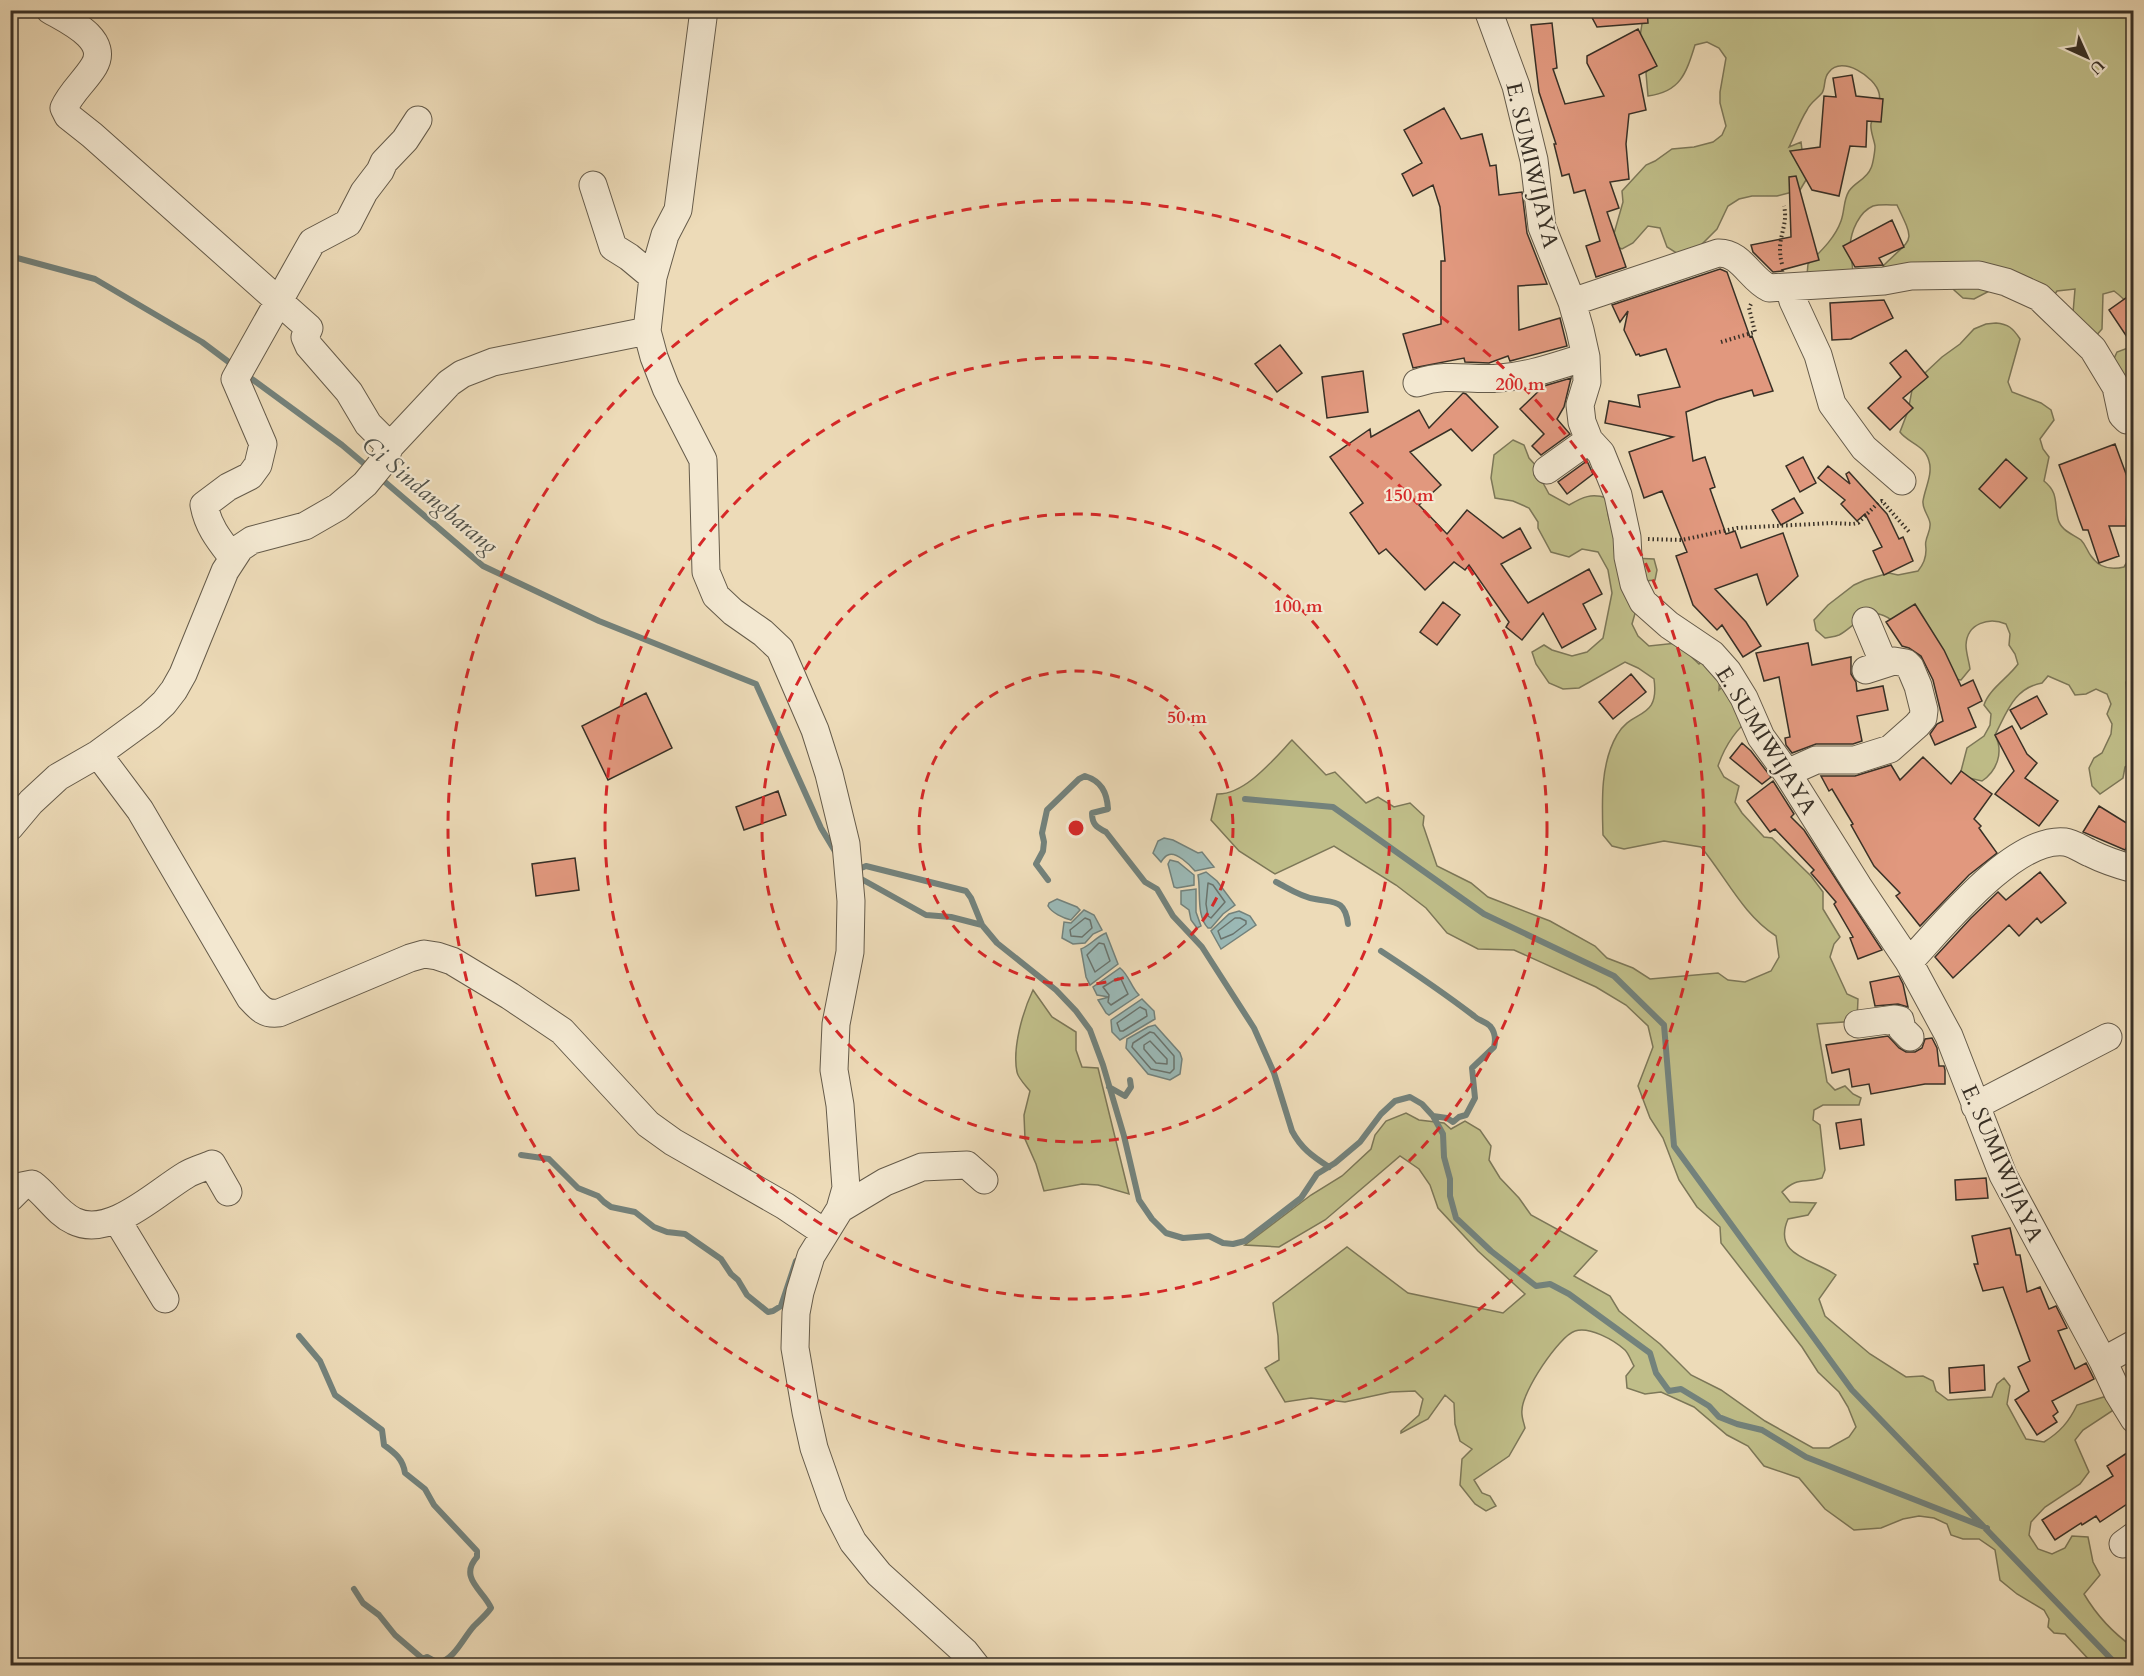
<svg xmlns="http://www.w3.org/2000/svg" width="2144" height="1676" font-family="Cardo,serif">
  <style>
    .green { fill: #c0be89; stroke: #7c7758; stroke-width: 1.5 }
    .water { fill: #9bb9b6; stroke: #73827c; stroke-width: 1.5 }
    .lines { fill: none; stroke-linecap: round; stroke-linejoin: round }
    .shore { stroke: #6a746e; stroke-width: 1.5 }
    .stream { stroke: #73827c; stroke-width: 6 }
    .building { fill: #e1987e; stroke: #383026; stroke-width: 1.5 }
    .minor-casing { stroke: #655b4a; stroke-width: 29 }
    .path { stroke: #383026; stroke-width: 4; stroke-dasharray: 1.5 3; stroke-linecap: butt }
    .minor { stroke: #f3e8d1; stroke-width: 27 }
    .ring { fill: none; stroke: #d62828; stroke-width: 3; stroke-dasharray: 10 8 }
    .labels { text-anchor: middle; stroke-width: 4.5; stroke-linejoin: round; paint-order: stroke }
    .street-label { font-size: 22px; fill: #383026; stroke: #f3e8d1 }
    .water-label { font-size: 24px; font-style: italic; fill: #51524a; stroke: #f3e8d1 }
    .centre { fill: #d62828; stroke: #f3e8d1; stroke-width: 3 }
    .ring-label { font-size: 18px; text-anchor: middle; font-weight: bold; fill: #d62828; stroke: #f3e8d1; stroke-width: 4.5; stroke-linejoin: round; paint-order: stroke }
  </style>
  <rect width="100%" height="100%" fill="#eddbb8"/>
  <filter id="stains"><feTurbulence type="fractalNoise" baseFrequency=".00333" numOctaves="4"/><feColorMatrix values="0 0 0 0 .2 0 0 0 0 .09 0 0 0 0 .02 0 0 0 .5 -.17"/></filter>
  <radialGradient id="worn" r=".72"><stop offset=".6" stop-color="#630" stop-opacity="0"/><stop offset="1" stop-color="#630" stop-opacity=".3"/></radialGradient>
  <!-- green -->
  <path class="green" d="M1644,11H2133V329C2125,311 2137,308 2114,291L2103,294L2102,329L2094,338L2073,313L2075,289L2057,291L2051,300L1995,288L1974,299L1963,298L1954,290L1948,280L1893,275L1883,266C1913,236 1916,245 1897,205C1890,205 1880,204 1873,206C1859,212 1851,231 1850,246C1849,258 1855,265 1852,278L1807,275L1808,264C1821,251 1835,238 1841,221C1845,210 1843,201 1849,191C1855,182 1867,179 1871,168C1873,164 1875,151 1875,146C1874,139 1870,131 1871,124C1873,114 1882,104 1879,93C1875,77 1842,55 1829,72C1823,78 1826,87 1822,93C1817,99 1810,103 1807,110C1800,121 1795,135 1789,147L1801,142L1806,180L1800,190L1777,196H1752L1739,199L1728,206L1717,229L1701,245L1678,254L1667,247L1660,228L1648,226L1633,243L1622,249L1611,244L1623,202L1622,191L1646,165L1655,161L1672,149L1694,147L1713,142L1722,135L1726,126L1720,103V92L1726,58L1719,48L1707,42L1695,45C1686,74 1680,92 1648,96L1646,73L1651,63L1639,43Z
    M1996,323C2008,324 2013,328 2020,339L2008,382L2012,392L2041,403L2051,410L2054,420L2040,439L2043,449L2049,457L2044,481C2059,493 2054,503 2058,519C2061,531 2073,534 2081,540C2086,545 2087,551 2091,556C2099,568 2112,570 2124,567L2133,552V675L2126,682L2128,704L2133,712L2134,761L2125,767L2123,778L2100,794L2092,786L2089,768L2094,758L2102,753L2111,734L2112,724L2107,714L2111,704L2107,694L2096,689L2086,694L2075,695L2069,685L2048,676L2042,683C2014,688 2007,712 1995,735C2004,752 1997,771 1982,781L1969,778L1961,771L1967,748L1984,736L1990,725L1991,714L1984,705C1989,689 2008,678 2018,664L2015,654L2009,645L2010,634L2006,624C1989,617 1967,623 1966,645C1966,653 1969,661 1970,669L1961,680C1943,679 1923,661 1912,647C1903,634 1896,618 1879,614C1864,611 1851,629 1839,635C1834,637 1829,637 1825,638L1816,630L1814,620L1828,605L1854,585L1865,580L1889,573L1898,575L1918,571C1923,565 1926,558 1926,550C1926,547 1925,543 1926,541C1927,535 1931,530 1930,523C1929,516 1922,509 1923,501C1925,488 1933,474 1929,461C1925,445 1908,443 1900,432L1908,411L1912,390L1926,372L1942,357L1960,344L1974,329L1986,324Z
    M2133,346V382L2121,384L2112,363L2117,352Z
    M1513,440L1524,445L1529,458L1538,468L1542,481L1549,494L1569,505C1583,497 1591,493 1607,498C1606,525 1616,537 1632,558L1654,559L1657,570L1655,580L1635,582L1636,610L1632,624L1638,636L1649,646L1677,643L1699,664L1710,656L1720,671L1719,690L1730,680L1753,716C1736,729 1725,745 1718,766L1724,777L1739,786L1735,802L1742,813L1764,837L1772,838L1811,876L1823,892V909L1840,937L1834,944L1830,957L1847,994L1858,999L1857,1021L1817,1024L1827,1082L1835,1090L1845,1086L1853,1094L1861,1098L1859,1105H1823L1814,1110L1813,1120L1820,1125L1825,1170L1822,1178C1804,1184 1798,1176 1782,1192L1790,1202L1816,1203L1808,1215L1788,1219C1772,1256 1813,1259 1836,1275L1819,1299L1825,1316L1870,1354L1906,1377L1923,1376L1933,1381L1936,1391L1948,1400L1992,1397L1997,1384L2004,1378L2010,1386L2007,1404L2026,1439L2044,1442C2060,1432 2069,1422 2077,1405L2107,1396L2115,1409L2083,1430L2075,1440L2089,1472L2080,1484L2045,1507L2031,1522L2029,1535L2038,1549L2052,1554L2065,1548L2072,1536L2088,1537L2093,1562L2100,1575L2084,1594C2097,1616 2113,1633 2133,1647V1665H2094L2065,1634L2054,1633L2048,1627L2049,1619L2044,1610L2017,1594L2000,1580L1995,1550L1979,1539H1963L1951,1535L1947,1524L1934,1518L1919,1516L1903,1519L1881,1528L1854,1530L1825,1509L1799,1478L1764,1466L1748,1446L1727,1435L1694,1407L1661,1392L1645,1394L1627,1388L1626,1376L1634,1366C1631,1361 1629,1354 1625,1350C1614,1340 1589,1326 1575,1331C1559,1336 1522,1392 1522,1410C1521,1416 1524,1423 1525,1428L1509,1456L1474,1480L1482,1493L1490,1496L1496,1506L1486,1511L1475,1504L1460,1485L1462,1459L1472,1449L1460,1441L1455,1424L1454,1403L1445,1395L1428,1419L1401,1433V1431L1419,1415L1423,1399L1415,1391L1391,1392L1345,1402L1311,1398L1285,1402L1265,1368L1279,1360L1278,1336L1273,1303L1347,1247L1408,1293L1503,1313L1525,1294L1478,1251L1438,1208L1430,1185L1419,1169L1400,1156L1325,1220L1279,1247L1245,1245L1311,1195L1342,1176L1371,1149L1375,1135L1386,1121L1406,1113L1419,1120L1444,1123L1451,1129L1465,1121L1480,1130L1491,1146L1489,1160L1500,1178L1519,1198L1531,1215L1597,1251L1574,1276L1610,1296L1619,1311L1660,1344L1691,1375L1721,1390L1765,1421L1813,1448H1829L1849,1437L1856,1427L1848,1407L1839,1392L1818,1372L1802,1347L1721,1243L1720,1227L1697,1207L1679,1180L1663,1138L1650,1118L1638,1086L1653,1047L1648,1026L1626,1005L1596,987L1514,950L1478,949L1447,933L1426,908L1396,885L1334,846L1275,874L1239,851L1211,820L1217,794C1245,795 1274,759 1292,740L1326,775L1335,772L1366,803L1378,797L1394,807L1410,803L1424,816L1423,825L1437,866L1471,883L1488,897L1550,921L1595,946L1607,958L1633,968L1650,979L1718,973L1728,980L1745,982L1771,971L1779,957L1776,936C1743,915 1726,877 1701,847L1664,841L1624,849L1612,846L1603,835C1602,803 1600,764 1617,735C1632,708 1660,721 1654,679L1638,668L1625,662L1579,688L1563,689L1549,683L1536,664L1532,652L1544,645L1552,650L1572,656L1587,652L1603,638L1612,593L1608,570L1598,552L1582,549L1569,557L1551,552L1538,528V522L1529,508L1513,501L1495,498L1491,478L1494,455Z
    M1033,990L1052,1017L1076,1032V1050L1082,1067L1098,1068L1129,1194L1098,1185L1082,1184L1044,1191L1036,1164L1025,1139L1024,1115L1030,1091C1026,1086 1018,1078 1017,1072C1012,1048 1023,1011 1033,990Z"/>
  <!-- water -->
  <path class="water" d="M1164,838L1173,840L1198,853L1202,852L1214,867L1195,871C1190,865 1176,851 1168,855C1165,856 1163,859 1161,862L1153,853L1158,841Z
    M1170,860L1178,862L1194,875V885L1177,888L1174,887L1168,864Z
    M1206,872L1217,881L1235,905L1223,914L1211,928H1208C1196,916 1201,891 1198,875Z
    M1196,889V912L1201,926L1197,928L1191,920L1189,910L1181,904V891Z
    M1057,899L1077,907L1080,910L1071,920C1063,918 1052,913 1048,906L1049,903Z
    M1084,910L1094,915L1102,930L1093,934L1085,943L1073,944L1062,938L1064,922L1071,923Z
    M1239,911L1250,916L1256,925L1221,949L1211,931L1229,914Z
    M1106,933L1118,964L1090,985L1086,977L1081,949C1091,945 1096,937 1106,933Z
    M1120,968C1129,975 1131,987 1139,995L1109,1015L1106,1013L1098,1000L1109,997L1097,995L1093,987Z
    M1142,999L1154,1011L1155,1019L1120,1040L1112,1032L1111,1020Z
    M1155,1025L1180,1053L1182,1059L1180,1074L1170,1080L1148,1074L1126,1048L1127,1039L1148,1027Z"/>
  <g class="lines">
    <!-- shore -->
    <path class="shore" d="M1208,883L1213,885L1225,902L1211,918L1208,916L1206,904Z
      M1085,918L1090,920L1092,928L1082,937L1071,936L1070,930Z
      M1235,918H1240L1246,921V924L1233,934L1221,939L1218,931Z
      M1099,943L1104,944L1110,961L1095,972L1087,955Z
      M1118,978L1121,979L1128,994L1111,1005L1108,1002L1109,995L1103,987Z
      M1140,1007L1146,1010L1147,1016L1123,1031H1120L1117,1023Z
      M1150,1032L1154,1033L1174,1056V1069L1170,1073L1151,1069L1132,1047L1133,1043Z
      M1150,1041L1167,1059V1064L1156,1063L1144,1049V1045Z"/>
    <!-- stream -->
    <path class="stream" d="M10,256L95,279L202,342L234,366
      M245,374L342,445L368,467
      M378,476L483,566L599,621L756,684L821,828L836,853
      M1245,799L1333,807L1484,914L1614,976L1664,1025L1674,1146L1852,1390L2118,1666
      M854,871L866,866L966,891L971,898L982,925L997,943L1056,990L1076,1011L1090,1030L1103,1065L1124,1136L1139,1200L1152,1219L1166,1233L1183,1238L1209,1236L1223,1243L1233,1244L1245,1241L1301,1198L1317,1174L1335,1163L1360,1142L1381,1114L1395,1101L1410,1097L1422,1104L1433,1116L1443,1134L1444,1157L1450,1179V1196L1456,1218L1491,1251L1536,1286L1550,1284L1569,1294L1650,1353L1656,1373L1669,1391L1681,1389L1709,1406L1719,1417L1737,1424L1762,1430L1806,1457L1987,1528
      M856,876L926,915L951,917L982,925
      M1048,880L1036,864L1043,851L1044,842L1042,833L1047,810L1079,779L1085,776C1101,781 1107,792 1108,809L1092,813C1092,824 1096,827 1106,832L1145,882L1157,889L1173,916L1202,947L1254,1028L1274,1073L1292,1131C1301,1148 1312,1156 1329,1167
      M1276,882C1288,888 1301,897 1315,899C1334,903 1345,899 1348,924
      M1381,951C1413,972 1444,993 1474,1016C1479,1021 1485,1021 1490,1026C1495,1032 1496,1039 1494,1047L1472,1068L1475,1098L1466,1115L1459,1117L1453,1122L1447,1118L1433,1116
      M1109,1087L1125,1096L1131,1087L1130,1080
      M521,1155L549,1159L578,1188L598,1196L604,1202L611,1207L635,1212L654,1227L667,1232L685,1234L721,1259L731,1274L738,1280L747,1295L768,1312L773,1311L781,1306L796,1261
      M299,1336L320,1361L335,1395L382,1430L384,1445C395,1453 403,1459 405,1473L425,1489L434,1505L477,1551V1557C458,1578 484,1591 491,1608C486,1615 480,1620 474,1626C463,1638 455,1659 438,1663L427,1657L423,1659L395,1635L379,1615L363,1603L354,1589"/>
  </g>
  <!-- building -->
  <path class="building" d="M1588,10H1647L1648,23L1597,27Z
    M1552,23L1557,68L1553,69L1565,104L1604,96L1587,63V56L1638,29L1657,66L1639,75L1646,110L1629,114L1626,144L1629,179L1610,182L1619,208L1607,212L1626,267L1596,277L1586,246L1600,241L1585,190L1574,193L1569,174L1562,176L1554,144H1556L1539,92L1531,25Z
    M1852,75L1856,96L1883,99L1881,122L1867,121L1866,147L1850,146L1839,196L1812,190L1790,151L1820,147L1824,96L1836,97L1833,78Z
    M1444,108L1461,139L1482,134L1490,166L1496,165L1499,195L1522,192L1527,233L1547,284L1518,286L1519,330L1560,318L1567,346L1510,361L1508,356L1489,363L1465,362L1464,358L1413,368L1403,334L1441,324V261H1445L1440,207L1433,185L1413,196L1402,174L1422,163L1404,130Z
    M1796,176L1819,260L1782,270L1783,271L1773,272L1753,252L1751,245L1791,237L1789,177Z
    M1892,220L1904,247L1879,258L1883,265L1855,267L1843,246Z
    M1720,269L1727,272L1750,337L1752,336L1773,391L1754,396L1752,390L1717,400L1686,412L1693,461L1705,457L1715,487L1710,489L1726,534L1735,531L1741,548L1783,533L1798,576L1767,605L1757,574L1715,589L1746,622L1761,646L1743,657L1722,625L1717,630L1693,605L1676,556L1687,552L1662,491L1644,498L1629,452L1673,437L1605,423L1609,401L1640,407L1638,395L1680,387L1666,349L1640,356L1639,354L1636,355L1624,330L1628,311L1620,322L1612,305Z
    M2133,293V346L2109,310Z
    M1884,300L1893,318L1851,339L1832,340L1830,303Z
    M1280,345L1302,373L1277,392L1255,364Z
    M1906,350L1928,377L1903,398L1913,408L1890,430L1868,408L1901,377L1890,363Z
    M1363,371L1368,412L1327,418L1322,377Z
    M1571,378L1564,407L1557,419L1570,434L1541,455L1532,446L1544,434L1520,409L1544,386Z
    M1463,393L1466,394L1498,427L1472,451L1451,429L1410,452L1441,485L1419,505L1447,534L1467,510L1503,538L1520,528L1531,548L1501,564L1528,603L1589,569L1602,594L1583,604L1596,629L1562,648L1543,613L1522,640L1506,627L1509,622L1469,565L1465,570L1454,562L1425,590L1386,549L1379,554L1350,513L1363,503L1330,457L1370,429L1371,437L1419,410L1429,428Z
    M2115,444L2129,482L2126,526H2109L2119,556L2099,563L2088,530H2083L2059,465Z
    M1803,457L1816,483L1800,492L1786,466Z
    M2006,459L2027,478L2000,508L1979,489Z
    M1587,461L1593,474L1567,494L1558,482Z
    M1828,466L1850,484L1846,474L1849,472L1887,514L1899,539L1903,537L1913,561L1884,575L1873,551L1882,547L1865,514L1857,521L1841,504L1845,500L1818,478Z
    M1794,498L1803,513L1781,525L1772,510Z
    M1443,602L1460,615L1437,645L1420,632Z
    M1915,604L1944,650L1961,686L1973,680L1982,701L1968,708L1976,727L1935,745L1930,734L1937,724L1943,721L1933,680L1921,656L1909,648L1902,646L1886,622Z
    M1808,643L1812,665L1851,657V674L1856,682L1857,691L1883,686L1888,710L1857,716L1862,741L1853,744H1816L1792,753L1786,745L1785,738L1790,737L1779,677L1764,681L1756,653Z
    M1631,674L1646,692L1613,719L1599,702Z
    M646,693L672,748L608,780L582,726Z
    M2037,696L2047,714L2021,729L2010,710Z
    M2012,726L2027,754L2037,763L2025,778L2058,801L2039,826L1995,794L2014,771L1995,735Z
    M1742,743L1751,751L1771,777L1762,784L1730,758Z
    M1923,757L1951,784L1961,771L1992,794L1974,819L1981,826L1979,828L1997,853L1969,875L1920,926L1896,896L1900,893L1874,866L1851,825L1853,824L1832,789L1829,791L1821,776H1855L1891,765L1900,780Z
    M1773,781L1794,814L1791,817L1804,830L1882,950L1858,959L1850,938L1853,937L1834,904L1836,902L1811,873L1814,870L1775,829L1770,832L1747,801Z
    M778,791L786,815L744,830L736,807Z
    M2099,806L2133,827V836L2125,850L2083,832Z
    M575,858L579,890L536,896L532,864Z
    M2040,872L2066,903L2041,923L2037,918L2019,936L2009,925L1953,978L1935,957L1971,918L1998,892L2006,900Z
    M1899,976L1903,984L1908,1007L1898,1004L1875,1006L1870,982Z
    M1888,1036L1899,1048L1906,1052H1915L1922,1048L1925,1039L1932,1038L1937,1048L1939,1066H1944L1945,1070V1084H1925L1871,1094L1869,1084L1852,1087L1849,1069L1832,1073L1826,1045Z
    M1861,1119L1864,1145L1840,1149L1836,1123Z
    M1986,1178L1988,1198L1956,1200L1955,1180Z
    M2010,1228L2016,1255H2020L2027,1292L2040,1287L2049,1309L2056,1306L2067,1328L2058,1331L2075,1369L2086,1363L2094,1379L2052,1401L2058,1412L2053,1416L2057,1422L2037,1435L2015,1400L2029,1391L2018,1367L2030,1361L2003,1287L1983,1291L1974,1264H1978L1972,1236Z
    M1984,1365L1985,1390L1950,1393L1949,1368Z
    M2133,1449V1500L2100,1522L2096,1516L2082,1525L2081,1523L2055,1540L2042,1520L2113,1476L2107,1466Z"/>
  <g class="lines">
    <!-- minor casing -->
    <g class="minor-casing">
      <path id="minor" d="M50,10C67,20 110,39 94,66C85,81 71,92 64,108L68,116L92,135L309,328L305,337L309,346L349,392L368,424L390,446
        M704,10L678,210L665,235L653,277L647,331L654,357L666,388L703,460L706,572L716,596L733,612L763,633L780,649L815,730L829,774L846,844L851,901L850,952L836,1024L834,1070L840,1105L846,1188L840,1209L811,1256L800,1292L796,1313L795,1348L806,1412L814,1448L834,1505L853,1542L879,1574L965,1652L976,1666
        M1488,10L1516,86L1534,160L1542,227L1572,302L1580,330L1586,357L1587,382L1580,405L1582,422L1589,440L1601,453L1618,495L1627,537L1628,557L1634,584L1643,602L1669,625L1712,654L1728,672L1744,698L1761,737L1787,773L1858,886L1909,962L1949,1036L2003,1175L2103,1361L2118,1393L2134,1419
        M593,185L613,247L629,257L653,277
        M1789,287L1793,301L1818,355L1832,404L1864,448L1902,481
        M1572,302L1718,253C1741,252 1750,279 1769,288L1884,281L1911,276L1979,275L2006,282L2039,297L2093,349L2116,387L2122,415L2127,420L2134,419
        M1417,383C1450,372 1469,381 1500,378C1530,376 1558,365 1586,357
        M1547,470L1589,440
        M233,558C220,541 208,527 204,505L228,487L250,476L258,465L263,444L235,379L312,242L348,223L364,192L380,171L384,162L405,140L418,120
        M1866,621L1884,664
        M98,754L140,810L250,998C259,1008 265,1015 279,1013L410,958L424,954L437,956L452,961L510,996L562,1031L648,1124L673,1142L785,1206L825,1233
        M1787,773L1816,760H1855L1890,749L1917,725L1923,718L1924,710L1918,686L1910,667L1906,663L1894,661L1866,670
        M10,827L31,802L58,777L98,754L150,716L164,703L174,690L183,674L225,571L240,548L252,540L305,526L338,507L365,484L383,462L390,446L449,383L462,374L493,362L647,331
        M1909,962C1942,927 2014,836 2065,842C2073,843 2083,850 2090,853C2104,860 2119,865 2134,869
        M1858,1024L1895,1019L1900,1020L1902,1029L1910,1037
        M1975,1106L2108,1037
        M10,1198L22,1186L32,1184C47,1195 57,1213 74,1221C110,1239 157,1192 186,1175C194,1170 203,1168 212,1164L228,1192
        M840,1209L885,1182L922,1167L967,1165L984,1180
        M117,1220L165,1299
        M2103,1361L2134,1344
        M2123,1544L2134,1536"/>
    </g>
    <!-- path -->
    <path class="path" d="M1782,264C1775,238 1789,227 1784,206
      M1721,342L1755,332L1749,308L1751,304
      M1648,539L1682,540L1737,528L1832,523L1853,524L1858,523L1879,502L1882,501L1910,533"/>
    <!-- minor -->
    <use href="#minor" class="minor"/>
  </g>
  <!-- distance rings -->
  <g class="ring">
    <circle cx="1076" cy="828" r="157"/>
    <circle cx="1076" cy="828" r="314"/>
    <circle cx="1076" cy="828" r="471"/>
    <circle cx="1076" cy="828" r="628"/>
  </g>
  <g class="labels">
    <!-- street labels -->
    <g class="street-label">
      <text transform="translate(1533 165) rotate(77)" y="8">E. SUMIWIJAYA</text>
      <text transform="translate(1767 740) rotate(58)" y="8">E. SUMIWIJAYA</text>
      <text transform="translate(2003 1163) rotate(66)" y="8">E. SUMIWIJAYA</text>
    </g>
    <!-- water labels -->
    <g class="water-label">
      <text transform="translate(430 495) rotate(40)" y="8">Ci Sindangbarang</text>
    </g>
  </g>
  <circle cx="1076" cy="828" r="9" class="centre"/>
  <g class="ring-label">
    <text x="1520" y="390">200 m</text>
    <text x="1409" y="501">150 m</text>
    <text x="1298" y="612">100 m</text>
    <text x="1187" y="723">50 m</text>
  </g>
  <!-- margin -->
  <rect width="2144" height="1676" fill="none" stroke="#eddbb8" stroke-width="36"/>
  <rect x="12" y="12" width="2120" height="1652" fill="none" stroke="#383026" stroke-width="3"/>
  <rect x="18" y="18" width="2108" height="1640" fill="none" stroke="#383026" stroke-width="1.5"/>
  <!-- north arrow -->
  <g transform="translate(2087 57) rotate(135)" stroke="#f3e8d1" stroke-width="4.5" paint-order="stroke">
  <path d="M0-4.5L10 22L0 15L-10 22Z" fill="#383026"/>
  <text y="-9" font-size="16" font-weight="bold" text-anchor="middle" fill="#383026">U</text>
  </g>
  <rect width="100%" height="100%" filter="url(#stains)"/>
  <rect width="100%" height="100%" fill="url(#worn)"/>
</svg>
